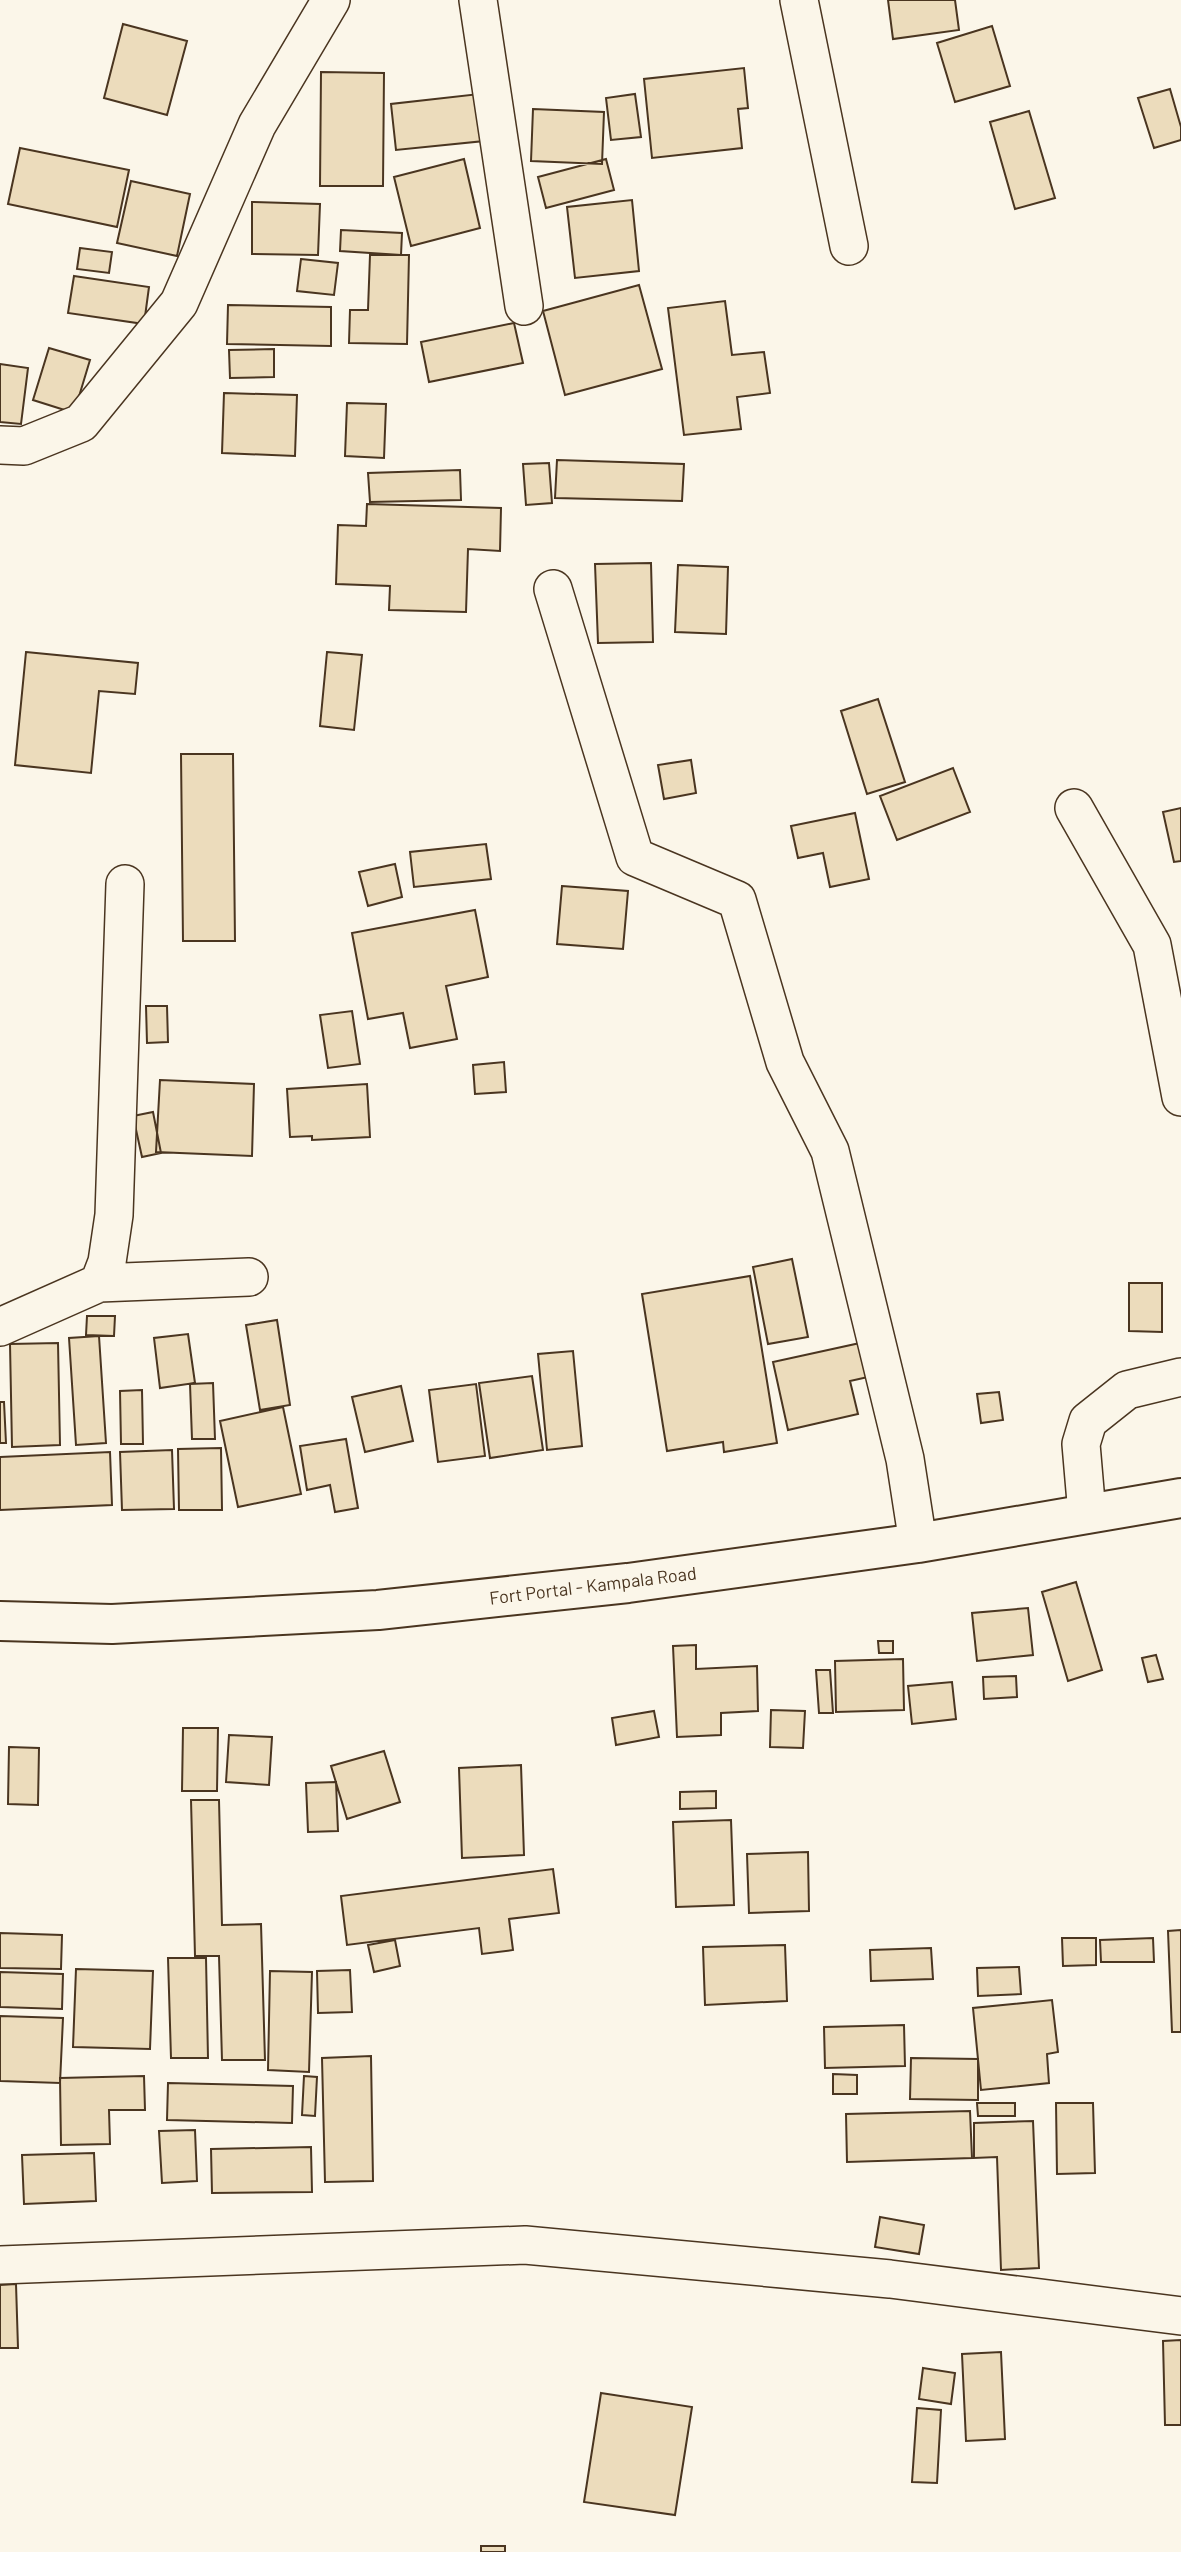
<svg xmlns="http://www.w3.org/2000/svg" width="1181" height="2552" font-family="Barlow,sans-serif">
  <style>
    .building { fill: #ecdcbc; stroke: #4a3520; stroke-width: 2 }
    .lines { fill: none; stroke-linecap: round; stroke-linejoin: round }
    .street-casing { stroke: #4a3520; stroke-width: 40 }
    .primary-casing { stroke: #4a3520; stroke-width: 42 }
    .street { stroke: #fbf6e9; stroke-width: 37 }
    .primary { stroke: #fbf6e9; stroke-width: 38 }
    .labels { text-anchor: middle; stroke-width: 5; stroke-linejoin: round; paint-order: stroke }
    .street-label { font-size: 18px; fill: #4a3520; stroke: #fbf6e9 }
  </style>
  <rect width="100%" height="100%" fill="#fbf6e9"/>
  <!-- building -->
  <path class="building" d="M888,0H955L959,30L893,39Z
    M123,24L187,41L167,115L104,98Z
    M992,26L1010,86L955,102L937,43Z
    M744,68L748,108L738,109L742,148L652,158L644,79Z
    M321,72L384,73L383,186H320Z
    M1170,89L1181,127V140L1154,148L1138,98Z
    M479,94L484,141L396,150L391,104Z
    M635,94L641,137L611,140L606,98Z
    M533,109L604,112L602,164L531,161Z
    M1029,111L1055,198L1015,209L990,122Z
    M20,148L129,170L117,227L8,204Z
    M464,159L480,228L411,246L394,177Z
    M606,159L614,190L546,208L538,177Z
    M131,181L190,194L177,256L117,243Z
    M632,200L639,271L575,278L567,207Z
    M252,202L320,204L318,255L252,254Z
    M341,230L402,233L401,255L340,251Z
    M80,248L112,252L109,273L77,269Z
    M370,255H409L407,344L349,343L350,310H368Z
    M301,259L338,263L334,295L297,291Z
    M74,276L149,287L144,324L68,313Z
    M639,285L662,369L565,395L543,311Z
    M725,301L732,355L764,352L770,393L737,397L741,429L684,435L668,308Z
    M228,305L331,307V346L227,344Z
    M514,323L523,363L429,382L421,342Z
    M49,348L90,360L74,413L33,400Z
    M274,349V377L230,378L229,350Z
    M0,364L28,368L21,424L0,422Z
    M224,393L297,395L295,456L222,453Z
    M347,403L386,404L384,458L345,456Z
    M557,460L684,464L682,501L555,498Z
    M549,463L552,503L526,505L523,464Z
    M460,470L461,500L370,502L368,473Z
    M367,504L501,508L500,551L468,549L466,612L389,610L390,586L336,584L338,525L366,526Z
    M651,563L653,642L598,643L595,564Z
    M678,565L728,567L726,634L675,632Z
    M26,652L138,663L135,694L99,691L91,773L15,765Z
    M327,652L362,655L354,730L320,726Z
    M878,699L905,782L867,794L841,711Z
    M181,754H233L235,941H183Z
    M691,760L696,793L664,799L658,765Z
    M953,768L970,812L897,840L880,796Z
    M1181,808V861L1174,862L1163,812Z
    M855,813L869,879L830,887L823,853L798,858L791,826Z
    M486,844L491,879L414,887L410,852Z
    M395,864L402,897L368,906L359,872Z
    M562,886L628,891L623,949L557,944Z
    M475,910L488,977L446,986L457,1039L410,1048L403,1013L368,1019L352,933Z
    M146,1006H167L168,1042L147,1043Z
    M352,1011L360,1064L328,1068L320,1015Z
    M504,1062L506,1092L475,1094L473,1065Z
    M160,1080L254,1084L252,1156L156,1152Z
    M367,1084L370,1137L312,1140V1136L290,1137L287,1089Z
    M153,1112L161,1153L142,1157L133,1116Z
    M792,1259L808,1337L768,1344L753,1267Z
    M750,1276L777,1443L724,1452L723,1442L667,1451L642,1294Z
    M1129,1283H1162V1332L1129,1331Z
    M87,1316H115L114,1336L86,1335Z
    M277,1320L290,1405L260,1410L246,1325Z
    M188,1334L195,1383L160,1388L154,1338Z
    M99,1336L106,1443L76,1445L69,1338Z
    M58,1343L60,1445L12,1447L10,1344Z
    M860,1343L868,1377L850,1381L858,1414L788,1430L773,1362Z
    M573,1351L582,1446L547,1450L538,1354Z
    M532,1376L543,1450L490,1458L479,1383Z
    M213,1383L215,1439H192L190,1384Z
    M476,1384L485,1456L438,1462L429,1390Z
    M401,1386L413,1441L365,1452L352,1397Z
    M142,1390L143,1444H121L120,1391Z
    M999,1392L1003,1420L981,1423L977,1394Z
    M0,1402H4L6,1443H0Z
    M283,1407L301,1494L238,1507L220,1421Z
    M346,1439L358,1508L335,1512L330,1485L307,1490L300,1446Z
    M221,1448L222,1510H179L178,1449Z
    M172,1450L174,1509L122,1510L120,1452Z
    M110,1452L112,1505L0,1510V1457Z
    M1076,1582L1102,1670L1068,1681L1042,1592Z
    M1028,1608L1033,1655L977,1661L972,1613Z
    M878,1641H893V1653H879Z
    M696,1645V1669L757,1666L758,1711L721,1713V1735L677,1737L673,1646Z
    M1156,1655L1163,1679L1148,1682L1142,1658Z
    M903,1659L904,1710L836,1712L835,1661Z
    M816,1670H830L833,1713H819Z
    M1016,1676L1017,1697L984,1699L983,1677Z
    M952,1682L956,1719L912,1724L908,1686Z
    M771,1710L805,1711L803,1748L770,1747Z
    M654,1711L659,1737L616,1745L612,1718Z
    M183,1728H218L217,1791H182Z
    M229,1735L272,1737L269,1785L226,1782Z
    M9,1747L39,1748L38,1805L8,1804Z
    M384,1751L400,1802L347,1819L331,1766Z
    M521,1765L524,1855L462,1858L459,1768Z
    M336,1782L338,1831L308,1832L306,1783Z
    M716,1791V1808L680,1809V1792Z
    M191,1800H219L222,1925L261,1924L265,2060H222L219,1956H195Z
    M731,1820L734,1905L676,1907L673,1822Z
    M808,1852L809,1911L749,1913L747,1854Z
    M553,1869L559,1913L509,1919L513,1950L482,1954L479,1928L347,1945L341,1896Z
    M1181,1930V2032H1172L1168,1931Z
    M0,1933L62,1935L61,1969L0,1968Z
    M1062,1938H1096V1965L1063,1966Z
    M1153,1938L1154,1962H1101L1100,1940Z
    M395,1940L400,1966L374,1972L368,1945Z
    M785,1945L787,2001L705,2005L703,1947Z
    M931,1948L933,1979L871,1981L870,1950Z
    M168,1958H206L208,2058H171Z
    M1019,1967L1021,1994L978,1996L977,1968Z
    M76,1969L153,1971L150,2049L73,2047Z
    M350,1970L352,2012L318,2013L317,1971Z
    M270,1971L312,1972L309,2072L268,2070Z
    M0,1972L63,1974L62,2009L0,2007Z
    M1052,2000L1058,2052L1047,2054L1049,2083L981,2090L973,2008Z
    M0,2016L63,2018L60,2083L0,2081Z
    M904,2025L905,2066L825,2068L824,2027Z
    M371,2056L373,2181L325,2182L322,2058Z
    M911,2058L978,2059V2100L910,2099Z
    M833,2074L857,2075V2094H833Z
    M144,2076L145,2110H109L110,2144L61,2145L60,2078Z
    M304,2076L317,2077L315,2116L302,2115Z
    M168,2083L293,2086L292,2123L167,2120Z
    M977,2103H1015V2116H978Z
    M1056,2103H1093L1095,2173L1057,2174Z
    M970,2111L972,2158L847,2162L846,2114Z
    M1033,2121L1039,2268L1001,2270L997,2157L974,2158V2123Z
    M195,2130L197,2181L162,2183L159,2131Z
    M311,2147L312,2192L212,2193L211,2149Z
    M94,2153L96,2201L24,2204L22,2155Z
    M880,2217L924,2225L919,2254L875,2247Z
    M16,2284L18,2348H0V2285Z
    M1181,2340V2425H1165L1163,2341Z
    M1001,2352L1005,2439L966,2441L962,2354Z
    M923,2368L955,2373L951,2404L919,2399Z
    M601,2393L692,2407L675,2515L584,2502Z
    M917,2408L941,2410L937,2483L912,2482Z
    M481,2546H505V2552H481Z"/>
  <g class="lines">
    <!-- street casing -->
    <g class="street-casing">
      <path id="street" d="M478,0L524,306
        M799,0L849,246
        M0,445L24,446L81,423L179,303L257,125L331,0
        M553,589L635,857L737,900L785,1062L830,1151L905,1459L918,1543
        M1074,808L1152,945L1181,1097
        M99,1283L249,1277
        M0,1327L99,1283L107,1262L114,1215L125,884
        M1087,1514L1081,1444L1088,1421L1127,1390L1181,1377
        M0,2265L525,2245L890,2279L1181,2316"/>
    </g>
    <!-- primary casing -->
    <g class="primary-casing">
      <path id="primary" d="M0,1621L112,1624L378,1610L628,1583L918,1543L1181,1498"/>
    </g>
    <!-- street -->
    <use href="#street" class="street"/>
    <!-- primary -->
    <use href="#primary" class="primary"/>
  </g>
  <g class="labels">
    <!-- street labels -->
    <g class="street-label">
      <text transform="translate(593 1586) rotate(-7)" y="6">Fort Portal - Kampala Road</text>
    </g>
  </g>
</svg>
